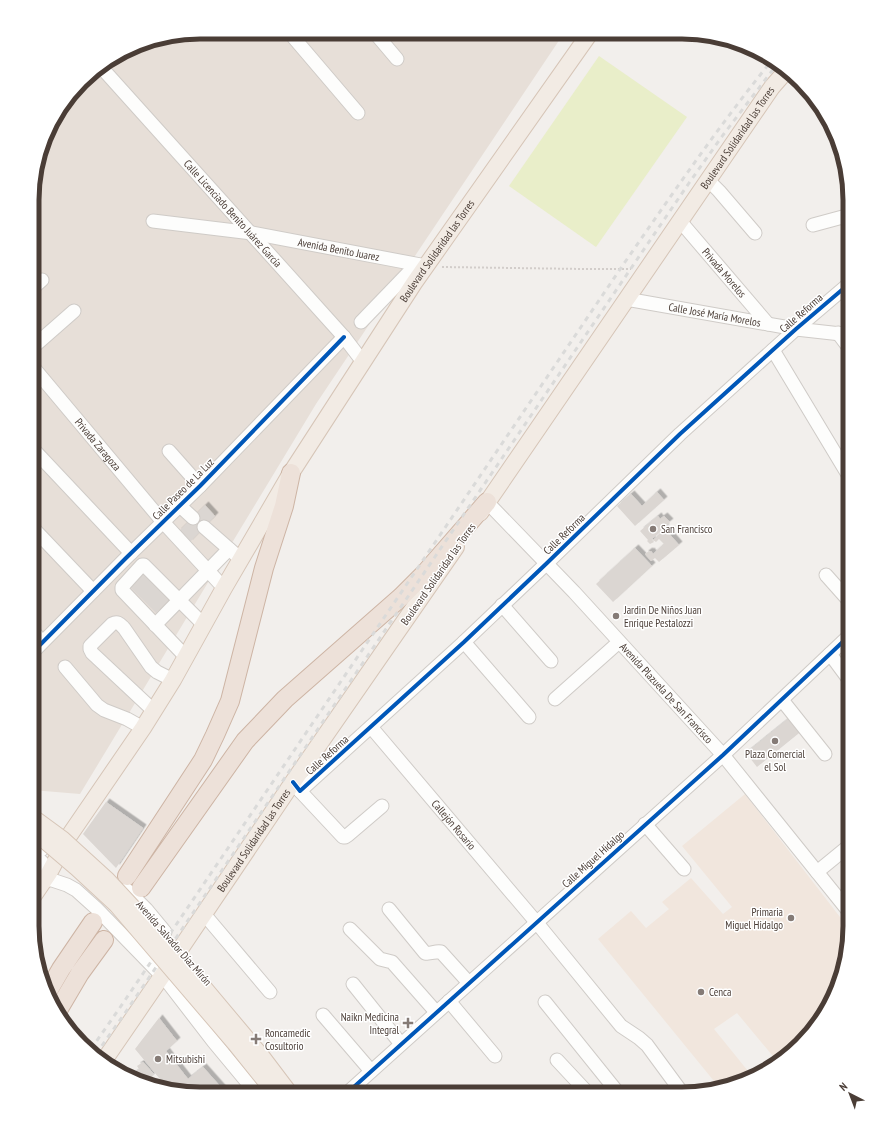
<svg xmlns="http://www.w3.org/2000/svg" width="882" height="1126" font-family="'PT Sans Narrow',sans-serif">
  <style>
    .residential { fill: #e7dfd8 }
    .education { fill: #f1e6dd }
    .green { fill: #e9eec9 }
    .building { fill: #dbd6d2; filter: url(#shadow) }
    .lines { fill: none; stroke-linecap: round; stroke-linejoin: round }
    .minor-casing { stroke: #cfcbc7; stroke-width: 15 }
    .major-casing { stroke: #d6c5b7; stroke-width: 18 }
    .highway-casing { stroke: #cdb4a4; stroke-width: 20 }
    .path { stroke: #d2cdca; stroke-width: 2; stroke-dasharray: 2 2; stroke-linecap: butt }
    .minor { stroke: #fdfdfc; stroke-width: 13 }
    .major { stroke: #f2ebe4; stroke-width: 16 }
    .highway { stroke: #ede1d9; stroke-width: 18 }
    .rail { stroke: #dadad9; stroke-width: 3; stroke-dasharray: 5 5; stroke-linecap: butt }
    .major-bridge-casing { stroke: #d6c5b7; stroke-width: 18; stroke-linecap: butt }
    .major-bridge { stroke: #f2ebe4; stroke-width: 16 }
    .cycleway-casing { stroke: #fff; stroke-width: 6 }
    .cycleway { stroke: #0057b8; stroke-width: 4 }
    .poi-dot { fill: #857b76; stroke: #fff; stroke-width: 1.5 }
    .labels { text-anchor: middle; stroke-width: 3; stroke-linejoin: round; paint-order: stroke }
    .street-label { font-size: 11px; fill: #4a3d36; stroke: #fff }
    .poi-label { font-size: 11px; fill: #4a3d36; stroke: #fff; text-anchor: start }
    .rim { fill: none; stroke: #4a3d36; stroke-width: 5 }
  </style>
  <defs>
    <filter id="shadow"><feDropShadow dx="3.5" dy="-3.5" stdDeviation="0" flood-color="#0004"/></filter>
  </defs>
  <rect width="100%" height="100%" fill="#f2efec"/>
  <!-- residential -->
  <path class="residential" d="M200,32L564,33L316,404L80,794L32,790L33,178L54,116L89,73L146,41Z"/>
  <!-- education -->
  <path class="education" d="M745,794L850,930V937L841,980L822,1019L777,1061L737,1013L714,1029L752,1076L718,1086L598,939L631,911L646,928L669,909L662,902L691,878L723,914L732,907L682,846Z"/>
  <!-- green -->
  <path class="green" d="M599,56L687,117L596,247L509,186Z"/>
  <!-- building -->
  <path class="building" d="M657,492L664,500L635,526L617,506L631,494L642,506Z
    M205,505L215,516L189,543L178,532Z
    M658,516L660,519L664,516L670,522L665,526L666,527L652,539L650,537L654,542L650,544L647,541L648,540L640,531Z
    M665,529L679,545L659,562L655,558L651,561L645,554L649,551L650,552L651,551L653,554L664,544L659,539L656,542L653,540Z
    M635,548L652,566L613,602L596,584Z
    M142,567L172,597L156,613L126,583Z
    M793,715L804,729L757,767L746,753Z
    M106,802L143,828L116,868L83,834Z
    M159,1018L177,1041L166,1051L188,1079L203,1067L227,1094H189L169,1090L135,1049Z
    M143,1062L154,1074L144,1084L130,1077L139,1069L137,1066Z"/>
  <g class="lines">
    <!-- minor casing -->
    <g class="minor-casing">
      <g id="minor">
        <path d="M294,32V38L358,113"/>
        <path d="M375,33L397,59"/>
        <path id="s1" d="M101,67L344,337L363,362"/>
        <path d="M708,180L719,191L755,233"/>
        <path id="s2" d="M153,221L252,233L426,266"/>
        <path id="s3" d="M680,221L768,324"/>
        <path d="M813,225L850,215"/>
        <path d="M33,288L42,280"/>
        <path id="s4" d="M626,299L796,329L850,335"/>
        <path d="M361,322L416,265"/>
        <path d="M838,333L850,349"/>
        <path d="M33,347L74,311"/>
        <path d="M773,350L850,478"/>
        <path id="s5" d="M33,367L163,522L224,588"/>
        <path d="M33,449L131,553"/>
        <path d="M169,451L200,486"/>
        <path id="s6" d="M487,502L574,592L723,755L850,913"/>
        <path d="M180,506L193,518"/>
        <path d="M204,527L236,555"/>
        <path d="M33,528L93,591"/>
        <path d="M826,575L850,602"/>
        <path d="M502,605L551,661"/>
        <path d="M155,625L229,549"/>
        <path d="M33,631L42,642"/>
        <path d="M464,642L529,717"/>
        <path d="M33,652L125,559L200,486L344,337"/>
        <path d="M830,654L850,681"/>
        <path d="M186,657L122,590V587L142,565H144L204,625"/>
        <path d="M65,667L97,705L104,710L127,719L143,728"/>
        <path d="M555,699L619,642"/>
        <path d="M782,700L825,754"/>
        <path d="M154,711L92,653L90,649V646L112,624C118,621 120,624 124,628L151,667L157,672L173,680"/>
        <path id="s7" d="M371,727L537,923L621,1026L639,1038L647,1045L683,1094"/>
        <path d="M293,782L300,791L464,642L547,563L680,434L796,329L850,283"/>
        <path d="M300,791L343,837H345L348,835L382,806"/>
        <path d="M645,824L684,869"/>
        <path d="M32,852C43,851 49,846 51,835"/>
        <path d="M32,852L42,862L49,873"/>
        <path d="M817,872L850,845"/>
        <path d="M45,880H52L67,885L76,890L96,908L166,980L213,1041L257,1094"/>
        <path d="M126,889L146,909L165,932"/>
        <path d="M389,909L425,953C431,954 435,951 441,952L469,983"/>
        <path d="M204,914L270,992"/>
        <path d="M350,929L380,959L392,962L436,1012"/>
        <path d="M353,984L401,1044"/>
        <path d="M449,1001L495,1056"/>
        <path d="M545,1002L619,1094"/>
        <path d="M323,1015L371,1071"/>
        <path d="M557,1060L585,1090L586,1094"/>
        <path d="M346,1094L723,755L850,635"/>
      </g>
    </g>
    <!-- major casing -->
    <g class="major-casing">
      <g id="major">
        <path id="s8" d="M480,513L772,87L786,71"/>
        <path id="s9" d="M32,898L49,873L69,836L143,728L173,680L224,588L291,473L414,283L590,33"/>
        <path id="s10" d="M103,1062L162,976L293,782L456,547"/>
      </g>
    </g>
    <!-- highway casing -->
    <g class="highway-casing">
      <path id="highway" d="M127,876L203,760L215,735L230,701L264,568L284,506L291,473
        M141,888L245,741L285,699L401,597L426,572L487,502
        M47,993L61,969L93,922
        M57,1012L80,973L104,940"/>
    </g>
    <!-- path -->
    <path class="path" d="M442,267L584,269H631"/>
    <!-- minor -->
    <use href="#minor" class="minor"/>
    <!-- major -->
    <use href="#major" class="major"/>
    <!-- highway -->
    <use href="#highway" class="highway"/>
    <!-- rail -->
    <path class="rail" d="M91,1049L119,1009L625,262C673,193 720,124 773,59
      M96,1054L125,1013L689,183L723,135L778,63"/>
    <!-- major-bridge casing -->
    <g class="major-bridge-casing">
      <path id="major-bridge" d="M32,817L62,839L107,880L173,951L262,1057L290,1094
        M32,832L43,839L77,868L117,905L235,1043L276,1094"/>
    </g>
    <!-- major-bridge -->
    <use href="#major-bridge" class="major-bridge"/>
    <!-- cycleway casing -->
    <g class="cycleway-casing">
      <path id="cycleway" d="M33,652L125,559L200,486L344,337
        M293,782L300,791L464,642L547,563L680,434L796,329L850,283
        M346,1094L723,755L850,635"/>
    </g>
    <!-- cycleway -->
    <use href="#cycleway" class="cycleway"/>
  </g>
  <!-- markers -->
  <g class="poi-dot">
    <circle cx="653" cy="529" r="4"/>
    <circle cx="616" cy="616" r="4"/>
    <circle cx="775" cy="741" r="4"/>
    <circle cx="791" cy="918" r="4"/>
    <circle cx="701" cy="992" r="4"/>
    <path d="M406 1017h4v4h4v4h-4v4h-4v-4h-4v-4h4z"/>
    <path d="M254 1033h4v4h4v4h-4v4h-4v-4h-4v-4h4z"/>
    <circle cx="158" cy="1059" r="4"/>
  </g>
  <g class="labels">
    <!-- street labels -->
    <g class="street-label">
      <text dy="4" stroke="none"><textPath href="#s8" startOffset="455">Boulevard Solidaridad las Torres</textPath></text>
      <text dy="4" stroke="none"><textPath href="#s1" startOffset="197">Calle Licenciado Benito Juárez García</textPath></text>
      <text dy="4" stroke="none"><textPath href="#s2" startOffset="188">Avenida Benito Juarez</textPath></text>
      <text dy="4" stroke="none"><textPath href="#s9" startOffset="764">Boulevard Solidaridad las Torres</textPath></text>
      <text dy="4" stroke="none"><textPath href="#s3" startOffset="68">Privada Morelos</textPath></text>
      <text transform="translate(801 313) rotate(-41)" y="4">Calle Reforma</text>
      <text dy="4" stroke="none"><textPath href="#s4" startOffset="90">Calle José María Morelos</textPath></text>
      <text dy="4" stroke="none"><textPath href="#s5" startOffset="101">Privada Zaragoza</textPath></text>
      <text transform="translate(183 489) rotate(-45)" y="4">Calle Paseo de La Luz</text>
      <text transform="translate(564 534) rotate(-44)" y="4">Calle Reforma</text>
      <text transform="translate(438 574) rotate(-55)" y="4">Boulevard Solidaridad las Torres</text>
      <text dy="4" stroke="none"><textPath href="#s6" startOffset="262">Avenida Plazuela De San Francisco</textPath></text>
      <text transform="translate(327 755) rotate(-42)" y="4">Calle Reforma</text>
      <text dy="4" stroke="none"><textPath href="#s7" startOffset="128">Callejón Rosario</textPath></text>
      <text dy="4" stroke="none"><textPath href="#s10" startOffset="268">Boulevard Solidaridad las Torres</textPath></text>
      <text transform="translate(593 859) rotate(-42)" y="4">Calle Miguel Hidalgo</text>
      <text transform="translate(174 943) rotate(49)" y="4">Avenida Salvador Díaz Mirón</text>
    </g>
    <!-- poi labels -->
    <g class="poi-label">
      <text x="661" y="533">San Francisco</text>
      <text x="624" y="614">Jardin De Niños Juan<tspan x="624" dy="13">Enrique Pestalozzi</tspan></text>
      <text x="775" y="758" text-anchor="middle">Plaza Comercial<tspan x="775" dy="13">el Sol</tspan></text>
      <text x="783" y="916" text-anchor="end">Primaria<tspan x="783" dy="13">Miguel Hidalgo</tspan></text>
      <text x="709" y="996">Cenca</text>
      <text x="399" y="1021" text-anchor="end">Naikn Medicina<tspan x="399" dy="13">Integral</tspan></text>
      <text x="265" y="1037">Roncamedic<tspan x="265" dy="13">Cosultorio</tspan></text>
      <text x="166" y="1063">Mitsubishi</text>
    </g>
  </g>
  <!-- crop -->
  <path d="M0 0H882V1126H0ZM200 39H682A161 161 0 0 1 843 200V926A161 161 0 0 1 682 1087H200A161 161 0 0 1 39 926V200A161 161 0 0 1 200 39Z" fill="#fff" fill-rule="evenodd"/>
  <path class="rim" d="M200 39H682A161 161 0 0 1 843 200V926A161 161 0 0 1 682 1087H200A161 161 0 0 1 39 926V200A161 161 0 0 1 200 39Z"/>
  <!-- north arrow -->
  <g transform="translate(850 1094) rotate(318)" stroke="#ffffff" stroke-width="3" paint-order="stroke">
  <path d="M0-3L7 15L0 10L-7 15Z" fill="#4a3d36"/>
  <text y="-6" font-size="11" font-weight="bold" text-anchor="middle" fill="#4a3d36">N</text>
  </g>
</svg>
